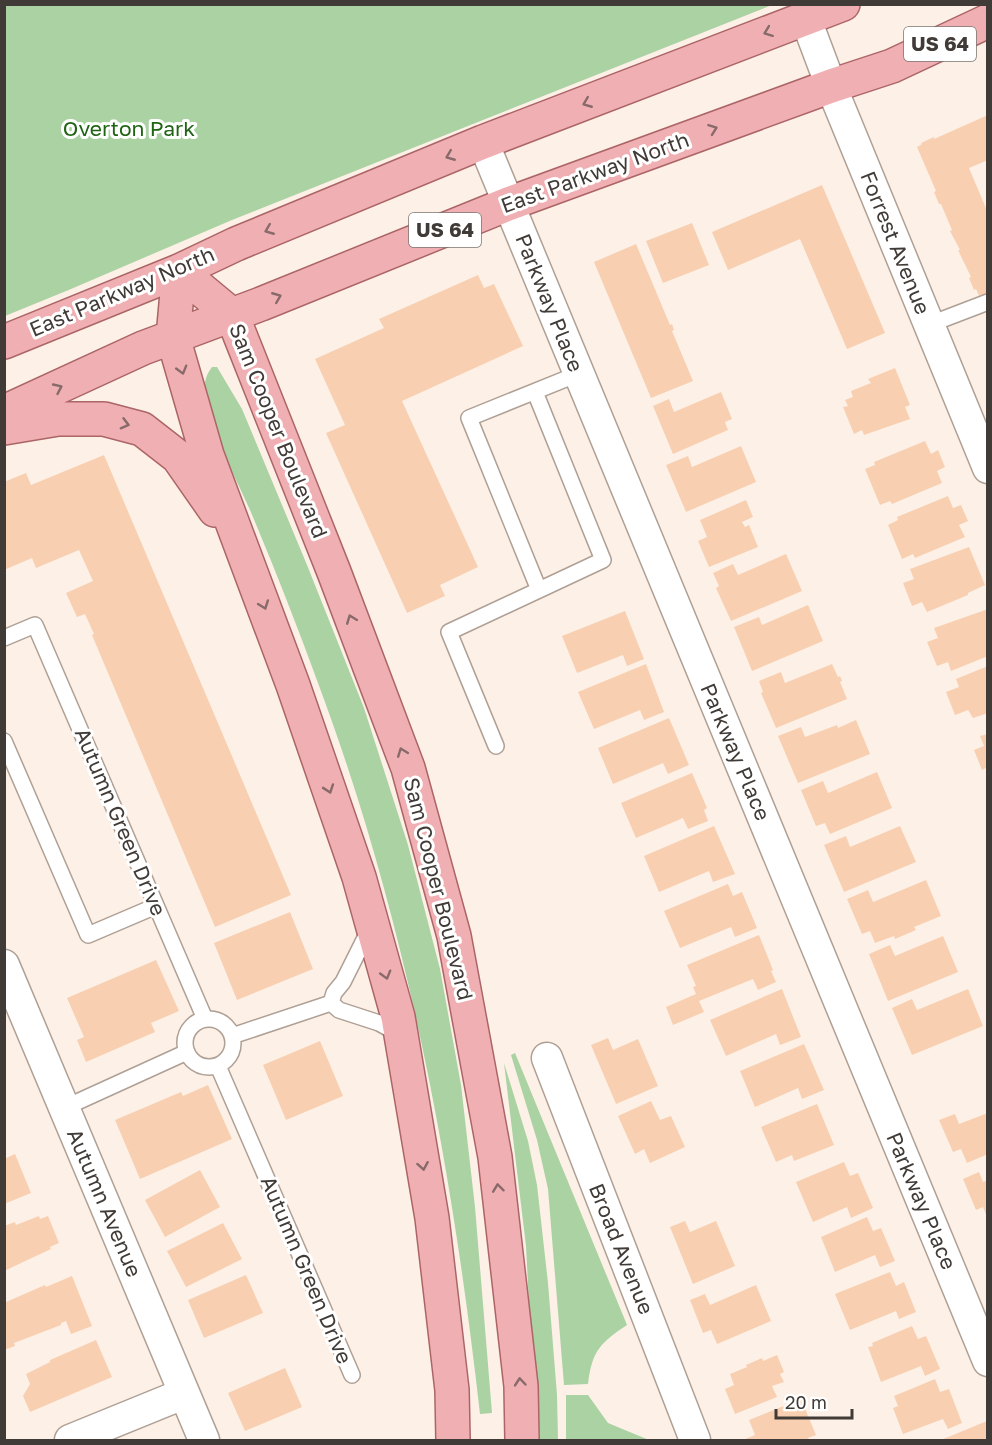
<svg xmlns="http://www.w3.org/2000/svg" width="992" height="1445" font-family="'Golos Text',sans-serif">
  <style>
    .green { fill: #aad2a3 }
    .building { fill: #f8d0b1 }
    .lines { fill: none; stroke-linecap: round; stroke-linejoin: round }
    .service-casing { stroke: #afa095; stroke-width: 18 }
    .minor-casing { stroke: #afa095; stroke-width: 33 }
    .primary-casing { stroke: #ac6567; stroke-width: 36 }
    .service { stroke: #fff; stroke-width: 15 }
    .minor { stroke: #fff; stroke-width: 30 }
    .primary { stroke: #f0b0b3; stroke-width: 33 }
    .oneway { stroke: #876a69 }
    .labels { text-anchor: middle; stroke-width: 6; stroke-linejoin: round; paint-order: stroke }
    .shield { fill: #fff; stroke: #7a7673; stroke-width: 1.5 }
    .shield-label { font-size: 20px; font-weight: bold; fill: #413b37 }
    .park-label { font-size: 21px; fill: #1f6412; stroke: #fff }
    .street-label { font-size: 21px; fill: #413b37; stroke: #fff }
  </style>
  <rect width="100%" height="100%" fill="#fdf0e7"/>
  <!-- green -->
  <path class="green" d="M5,4H772V5L232,220L71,289L5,316Z
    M212,367H217L242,409L307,565L364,708L408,845L440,969L461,1085L475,1207L492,1413L480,1414C452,1165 406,918 318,683C297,625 274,567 250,510C233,472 212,434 205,392C204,382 206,375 212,367Z
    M515,1053L627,1325C600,1343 592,1351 588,1384L564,1385L548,1189L537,1140L511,1055Z
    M504,1063L528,1141L537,1185L548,1283L557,1395L558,1440H536L526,1246Z
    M566,1395H588L608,1423L649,1440H566Z"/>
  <!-- building -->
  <path class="building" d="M988,115V160L969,168L988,213V294L980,298L976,289L974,290L969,278L971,277L958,250H960L950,231L952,230L941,204H939L934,192L936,191L917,147L922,144L921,143L934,137V139Z
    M822,185L885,333L847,349L800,239L728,270L712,232Z
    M692,223L709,265L663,283L646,241Z
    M636,244L670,325L672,324L674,330L672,331L693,381L651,398L594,262Z
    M478,275L484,288L494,284L523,346L402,401L478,567L440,585L445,596L407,613L326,433L345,425L315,359L384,328L379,319Z
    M895,368L910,405L905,407L910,419L864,435L862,430L854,434L843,407L848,406L845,400L853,397L851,391L871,383L868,379Z
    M721,392L732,419L725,422L728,430L673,454L653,406L669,399L674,412Z
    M925,441L931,454L938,450L945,467L937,471L942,483L892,504L890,501L880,505L865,469L875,465L874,462Z
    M741,446L756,482L686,512L666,465L688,456L692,467Z
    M104,455L291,895L215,927L92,635L94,634L85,614L77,617L66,593L93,581L79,550L36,568L32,558L4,570V482L26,473L31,485Z
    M948,496L953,508L961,505L968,521L959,525L965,537L915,558L913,554L902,559L888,525L898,520L897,517Z
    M746,500L753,517L742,522L745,527L749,525L758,547L709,567L698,541L707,537L700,520Z
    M969,547L985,585L968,593V595L927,612L922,602L912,606L903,583L914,579L910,569Z
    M786,554L802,591L731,621L716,588L719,586L713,573L733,564L738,575Z
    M808,605L823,641L752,671L734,627L759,617L762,625Z
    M988,609V656L951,671L948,662L937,666L927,642L938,638L934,628Z
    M625,611L644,659L627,666L623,655L577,673L562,636Z
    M646,664L664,712L644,720L640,710L594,729L578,692Z
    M832,664L838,677L840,676L842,681L840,682L847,699L776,728L761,693L763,692L759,681L781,672L785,683Z
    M988,666V713L973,718L968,710L955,715L946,692L959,687L956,679Z
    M669,718L689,765L668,774L663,763L613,784L598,748Z
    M856,720L870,754L798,783L778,736L801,727L805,737L837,725L838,728Z
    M988,734V767L982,770L974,750L984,746L980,736Z
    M877,772L892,808L830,834L825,823L816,826L801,790L823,781L828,793Z
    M692,773L707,808L704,810L708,821L688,829L683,818L636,838L621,803Z
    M714,826L735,874L713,882L709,871L659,892L644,856Z
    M900,826L916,862L844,892L824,845L846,836L850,847Z
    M926,880L941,916L914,927L916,930L895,939L894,936L875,943L870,931L862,934L847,899L868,890L873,902Z
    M728,884L733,896L742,892L757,928L735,937L731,927L680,948L664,911Z
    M290,912L313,969L237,1000L214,943Z
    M759,935L773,970L771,971L776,982L758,990L753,979L699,1001L704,1012L673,1025L666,1007L696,994L693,987L696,986L687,965Z
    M943,936L958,972L888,1001L869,954L890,945L895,956Z
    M156,960L179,1011L151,1023L155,1032L86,1062L77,1040L84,1037L67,998Z
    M782,989L801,1037L780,1045L776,1034L726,1056L710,1020Z
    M968,989L983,1026L912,1055L892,1008L912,999L917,1010Z
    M608,1038L613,1050L638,1039L658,1086L616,1104L591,1045Z
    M320,1041L343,1096L286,1120L263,1065Z
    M804,1044L824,1090L802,1099L798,1088L755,1107L740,1071Z
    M208,1085L232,1139L140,1179L115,1120L181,1092L183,1096Z
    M651,1101L660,1120L671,1116L685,1147L650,1163L644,1149L635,1154L618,1116Z
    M817,1104L834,1145L794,1161L792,1155L776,1162L761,1127Z
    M988,1113V1154L967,1163L961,1149L953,1152L939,1120L955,1114L959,1124Z
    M15,1154L31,1193L4,1204V1159Z
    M844,1162L850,1176L858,1173L873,1208L851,1218L847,1207L813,1222L796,1182Z
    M200,1170L220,1207L165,1237L145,1200Z
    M979,1172L983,1182L988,1180L987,1217L983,1207L976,1210L963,1179Z
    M39,1216L40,1219L48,1216L59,1243L50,1247L51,1249L4,1271V1226L15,1222L16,1225Z
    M867,1217L873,1231L881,1228L895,1261L880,1267L875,1255L835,1272L821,1237Z
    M685,1221L690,1232L716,1221L735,1266L693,1284L670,1227Z
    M223,1223L242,1259L186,1287L167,1251Z
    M890,1272L896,1286L904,1282L916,1312L899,1319L896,1311L850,1330L835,1294Z
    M246,1275L263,1313L204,1338L188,1300Z
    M72,1276L92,1326L71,1334L66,1321L61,1323V1325L14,1343L15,1346L4,1350V1299L6,1302L45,1285L46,1287Z
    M756,1285L771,1321L717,1344L711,1330L703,1333L690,1300L705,1294L710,1305Z
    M912,1326L918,1339L926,1336L940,1369L925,1376L921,1366L881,1382L868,1347L873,1346L872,1343Z
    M96,1340L112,1377L30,1412L23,1396L30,1384L26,1374L50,1362V1360Z
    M777,1355L784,1372L780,1374L784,1382L772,1386L777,1397L735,1414L725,1389L734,1385L730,1374L747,1367L746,1365L762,1358L763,1361Z
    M285,1368L302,1407L245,1431L228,1393Z
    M935,1379L940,1392L949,1389L962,1423L948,1429L943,1419L903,1434L893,1408L898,1406L894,1396Z
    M801,1399L816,1435L808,1438L810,1440H746L745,1439L755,1435L749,1420Z
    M987,1421L988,1440H941Z"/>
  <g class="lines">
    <!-- service casing -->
    <g class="service-casing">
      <path id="service" d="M928,325L988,302
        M535,392L603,560L539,590
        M4,638L35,625L205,1019
        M4,741L88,935L156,906
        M496,746L449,632L539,590L469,418L578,374
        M331,1003L334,993L343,982L369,930
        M331,1003L339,1010L379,1023L399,1034
        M185 1043a24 24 0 1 1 48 0a24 24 0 1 1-48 0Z
        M232,1036L331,1003
        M218,1066L352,1375
        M64,1108L187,1052"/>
    </g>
    <!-- minor casing -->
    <g class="minor-casing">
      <path id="minor" d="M805,17L831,86L988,468
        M483,142L988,1361
        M4,965L204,1440
        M547,1058L695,1440
        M70,1440L183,1394"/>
    </g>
    <!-- primary casing -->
    <g class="primary-casing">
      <path id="primary" d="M179,271L232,315L334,572L408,768L454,936L495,1157L521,1386L522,1440
        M179,271L173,337L207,455L293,685L359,877L398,1017L432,1218L452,1390L453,1440
        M4,342L179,271L236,244L483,142L843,4
        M4,412L143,348L261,304L508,204L831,86L892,66L988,21
        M4,428L58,419H104L142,429L178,457L215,510"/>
    </g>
    <!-- service -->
    <use href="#service" class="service"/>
    <!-- minor -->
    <use href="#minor" class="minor"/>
    <!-- primary -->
    <use href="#primary" class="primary"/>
  </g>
  <!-- one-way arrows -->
  <defs><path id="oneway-chevron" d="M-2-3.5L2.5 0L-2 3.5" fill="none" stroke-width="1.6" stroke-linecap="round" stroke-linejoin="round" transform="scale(1.5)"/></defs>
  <g class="oneway">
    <use href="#oneway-chevron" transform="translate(768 32) rotate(159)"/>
    <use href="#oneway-chevron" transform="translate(587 103) rotate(158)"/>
    <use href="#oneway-chevron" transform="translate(713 129) rotate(-20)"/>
    <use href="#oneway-chevron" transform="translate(450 156) rotate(158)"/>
    <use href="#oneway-chevron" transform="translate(269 230) rotate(158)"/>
    <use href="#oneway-chevron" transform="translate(277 297) rotate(-22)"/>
    <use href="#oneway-chevron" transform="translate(182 370) rotate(74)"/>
    <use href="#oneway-chevron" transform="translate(58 388) rotate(-25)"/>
    <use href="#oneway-chevron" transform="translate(125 424) rotate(15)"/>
    <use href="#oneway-chevron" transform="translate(264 605) rotate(70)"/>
    <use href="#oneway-chevron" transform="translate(351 619) rotate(-111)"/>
    <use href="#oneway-chevron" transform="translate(402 752) rotate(-111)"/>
    <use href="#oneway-chevron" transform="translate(329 789) rotate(71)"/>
    <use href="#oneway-chevron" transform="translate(386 975) rotate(74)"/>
    <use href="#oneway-chevron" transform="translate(423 1166) rotate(80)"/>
    <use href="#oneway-chevron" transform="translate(498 1188) rotate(-97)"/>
    <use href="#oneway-chevron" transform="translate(520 1382) rotate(-95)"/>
  </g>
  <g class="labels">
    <!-- shield labels -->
    <g class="shield">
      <rect x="904" y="27" width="72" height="34" rx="4.5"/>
      <rect x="409" y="213" width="72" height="34" rx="4.5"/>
    </g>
    <g class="shield-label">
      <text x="940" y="51">US 64</text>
      <text x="445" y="237">US 64</text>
    </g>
    <!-- park labels -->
    <g class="park-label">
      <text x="129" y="136">Overton Park</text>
    </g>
    <!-- street labels -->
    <g class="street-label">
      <text transform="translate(595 173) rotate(-20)" y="7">East Parkway North</text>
      <text transform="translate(895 243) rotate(68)" y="7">Forrest Avenue</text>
      <text transform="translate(122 292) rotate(-23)" y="7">East Parkway North</text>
      <text transform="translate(549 303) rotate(68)" y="7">Parkway Place</text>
      <text transform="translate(278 431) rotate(68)" y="7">Sam Cooper Boulevard</text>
      <text transform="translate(735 752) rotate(67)" y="7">Parkway Place</text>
      <text transform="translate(120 822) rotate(67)" y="7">Autumn Green Drive</text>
      <text transform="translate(438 889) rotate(76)" y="7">Sam Cooper Boulevard</text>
      <text transform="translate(921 1201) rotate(67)" y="7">Parkway Place</text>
      <text transform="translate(104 1203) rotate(67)" y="7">Autumn Avenue</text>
      <text transform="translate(621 1249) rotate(68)" y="7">Broad Avenue</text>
      <text transform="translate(306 1270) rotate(67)" y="7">Autumn Green Drive</text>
    </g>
  </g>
  <!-- border -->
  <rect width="992" height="1445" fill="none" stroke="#413b37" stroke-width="12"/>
  <!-- scale -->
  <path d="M776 1409v9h76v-9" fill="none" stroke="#413b37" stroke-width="3"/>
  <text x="785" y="1409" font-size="18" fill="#413b37" stroke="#ffffff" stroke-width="4.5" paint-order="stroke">20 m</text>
</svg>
